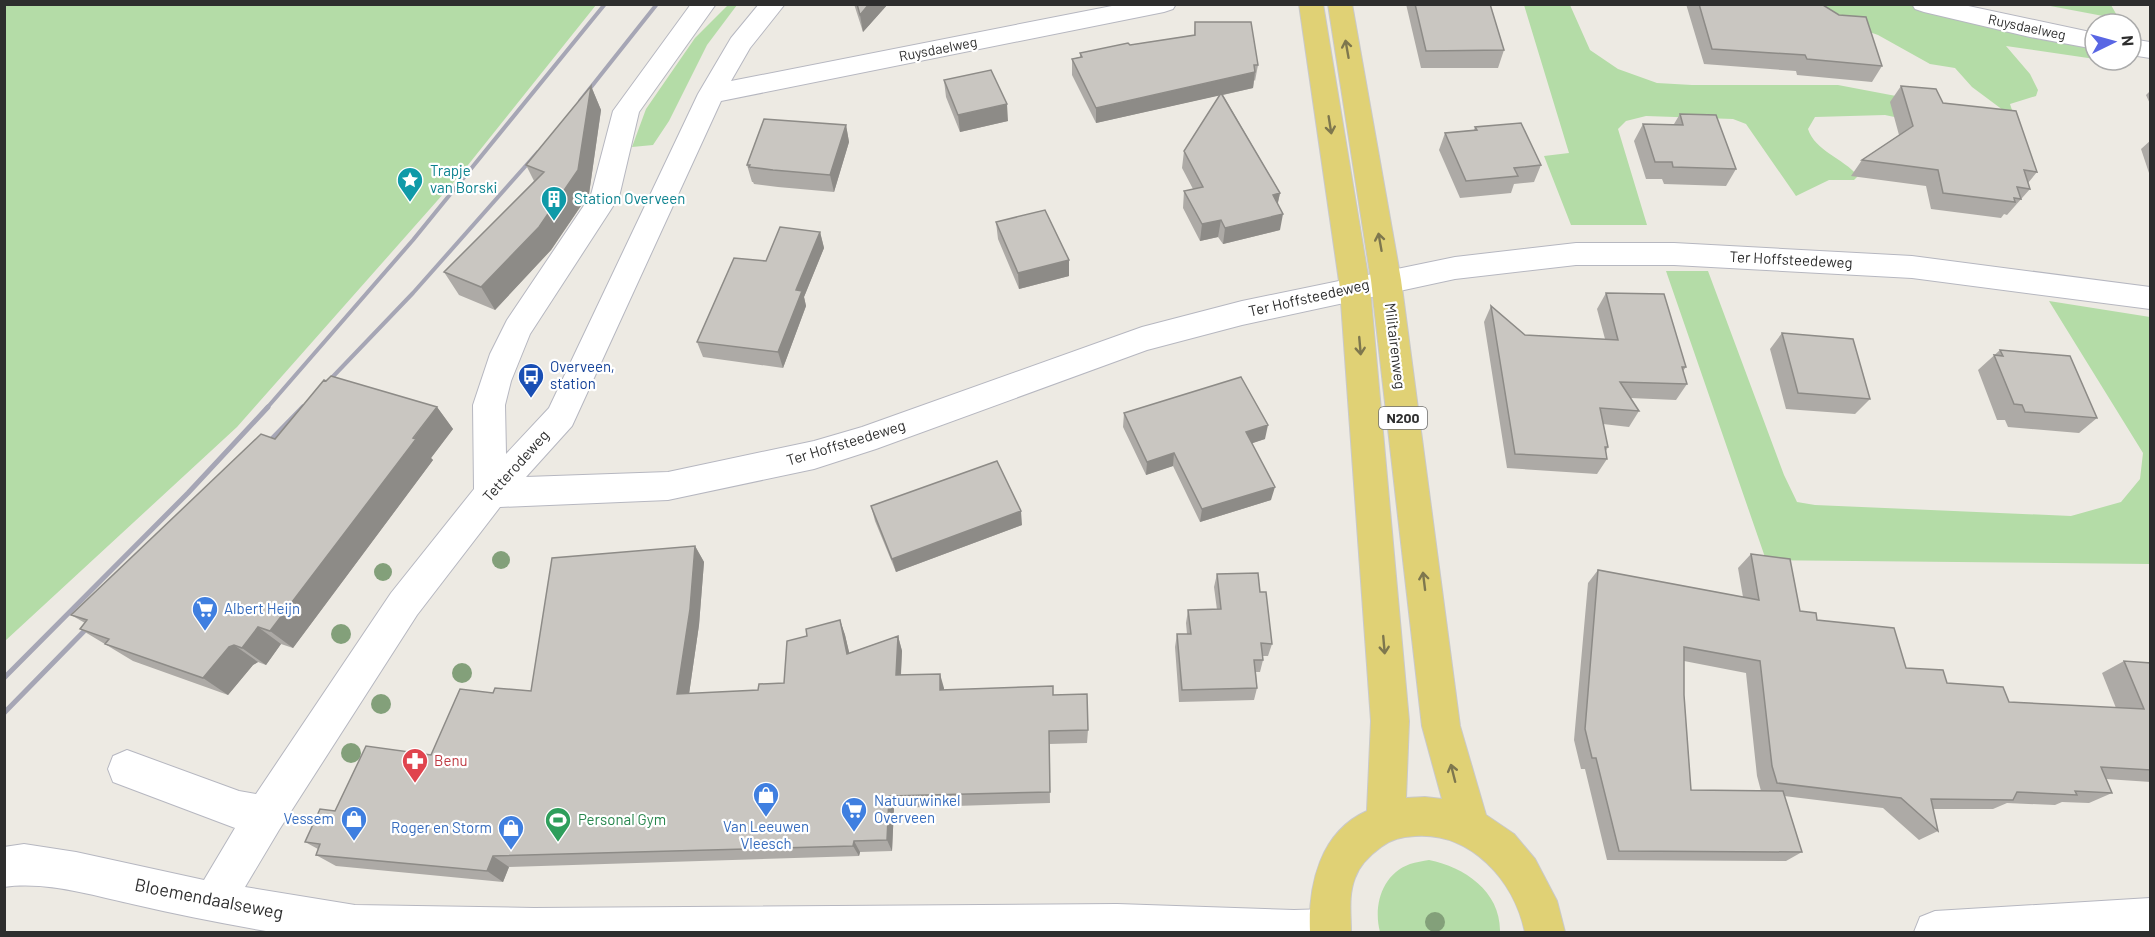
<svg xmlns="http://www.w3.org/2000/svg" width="2155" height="937" font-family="Barlow,sans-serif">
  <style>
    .green { fill: #b4dca7 }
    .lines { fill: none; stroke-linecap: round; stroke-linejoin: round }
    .minor-casing { stroke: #b6b7c0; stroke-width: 2 }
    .major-casing { stroke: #c9c9c9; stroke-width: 2 }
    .minor { fill: #fff; fill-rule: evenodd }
    .major { fill: #e0d175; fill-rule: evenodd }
    .rail-far1 { stroke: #a6a6b5; stroke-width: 4 }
    .rail { stroke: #a6a6b5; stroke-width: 5 }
    .tree { fill: #83a07a }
    .wall { fill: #adaaa6; fill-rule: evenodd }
    .shaded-wall { fill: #8d8b87 }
    .building { fill: #c9c6c1; stroke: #8d8b87; stroke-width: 1.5 }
    .oneway { stroke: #7e774e }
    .labels { text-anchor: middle; stroke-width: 4.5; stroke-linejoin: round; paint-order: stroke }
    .far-street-label { font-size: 14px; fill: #2e2e2e; stroke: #fff }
    .shield { fill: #fff; stroke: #6d6d6d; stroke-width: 1.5 }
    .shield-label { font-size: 14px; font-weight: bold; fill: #2e2e2e }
    .culture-label { font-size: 15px; fill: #0d838f; stroke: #fff; text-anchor: start }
    .street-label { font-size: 15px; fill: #2e2e2e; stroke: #fff }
    .transit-label { font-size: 15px; fill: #164399; stroke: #fff; text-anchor: start }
    .shop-label { font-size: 15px; fill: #366cbe; stroke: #fff; text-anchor: start }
    .health-label { font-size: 15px; fill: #be3a42; stroke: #fff; text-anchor: start }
    .leisure-label { font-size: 15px; fill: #27864d; stroke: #fff; text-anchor: start }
    .near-street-label { font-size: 18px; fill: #2e2e2e; stroke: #fff }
  </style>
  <rect width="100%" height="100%" fill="#edeae3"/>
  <!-- green -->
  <path class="green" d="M5,4L596,5L460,175L237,427L5,641Z
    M728,5H737L707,45L669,121L653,145L632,147L646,109L695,38Z
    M1524,5H1570L1590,50L1618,69L1657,83L1692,85H1838L1896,96L1923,123L1885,115L1815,117L1808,129C1815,151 1843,158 1858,176L1854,180H1829L1796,196L1746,124L1733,119L1646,116L1626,121L1618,129L1647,225H1571L1544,156L1569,153Z
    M1794,5H1913L2095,40V59L2006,46L2030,74L2038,90L2036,96L2010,104L2015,119L1972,87L1955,68L1930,64L1878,35Z
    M2045,5H2111L2119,19Z
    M1666,271H1708L1784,475L1797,502L1815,505L2071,516L2121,502L2140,479L2143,453L2049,301L2150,317V564L1766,560Z
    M1429,860C1465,867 1501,892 1500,932H1380C1373,906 1382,874 1410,864C1416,862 1423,861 1429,860Z"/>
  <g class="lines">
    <!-- minor casing -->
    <g class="minor-casing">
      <path id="minor" d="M691,4H716L639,112L619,197L530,334L511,381L505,405L506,454L549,408L698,94L731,38L759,4H785L750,48L731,81L1122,4H1176L1173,9L1164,12L721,101L572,426L526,477L668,472L814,441L862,427L1142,327L1242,301L1455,257L1576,243H1674L1912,256L2150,287V309L1912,278L1674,265H1576L1455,279L1242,325L1147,350L876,449L814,469L668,500L500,507L417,615L279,830L245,887L355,905L534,908L1117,904L1294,910L1330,909L1345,915L1350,932H272C225,924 179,915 132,904C91,895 46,881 4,887V847L24,844L76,852L204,880L235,828L113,782L108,769L113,756L127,750L239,791L256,794L391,593L474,489L473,405L490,354L507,320L591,195L613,111Z
        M1912,4H1959L2095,33V49L2030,37L1924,12L1915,9Z
        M2131,39L2150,42V58L2131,55Z
        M2150,898V932H1914L1920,917L1935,911Z"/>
    </g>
    <!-- major casing -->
    <g class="major-casing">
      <path id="major" d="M1299,4H1323L1370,288L1409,721L1406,798L1425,797L1442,799L1422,726L1371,280L1328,4H1352L1401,280L1460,726L1486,815L1514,834L1535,859L1557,901L1565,932H1525C1514,880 1471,832 1415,836C1401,837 1392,839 1381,847C1370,855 1359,866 1355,878C1348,896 1351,914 1351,932H1310C1308,885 1320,832 1367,811L1371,721L1340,288Z"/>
    </g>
    <!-- minor -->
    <use href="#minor" class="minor"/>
    <!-- major -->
    <use href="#major" class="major"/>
    <!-- rail-far1 -->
    <path class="rail-far1" d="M580,101L657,4
      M321,389L413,293L538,152
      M266,409L413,240L605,4
      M301,409L304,406"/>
    <!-- rail -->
    <path class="rail" d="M262,449L303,407
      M4,678L188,493L268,407
      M4,713L94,621"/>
  </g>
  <!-- trees -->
  <g class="tree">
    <circle cx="501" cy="560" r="9"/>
    <circle cx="383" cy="572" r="9"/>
    <circle cx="341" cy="634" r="10"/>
    <circle cx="462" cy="673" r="10"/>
    <circle cx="381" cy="704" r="10"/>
    <circle cx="351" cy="753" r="10"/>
    <circle cx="1435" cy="922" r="10"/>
  </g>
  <!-- wall -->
  <path class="wall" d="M854,4H888L863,32Z
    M1406,4H1490L1504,50L1498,68H1421Z
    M1686,4H1814L1882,66L1872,82L1797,75L1796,71L1704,64Z
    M1195,22L1258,65L1255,81L1254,80L1253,88L1223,95L1280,193L1278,203L1280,230L1223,244L1218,237L1200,241L1183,208L1184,191L1193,189L1182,168L1184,151L1220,95L1096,123L1072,75V59L1080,57V53L1194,35Z
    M944,80L1008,121L960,132L946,97Z
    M591,86L601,110L589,194L551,250L495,310L459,295L444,272L534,181L526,165Z
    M1901,86L1943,103L2037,172L2028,183L2030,189L2007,215L2004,214L2001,218L1931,209L1926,186L1851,176L1862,160L1899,135L1890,102Z
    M2151,90V106L2146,95Z
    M1680,114L1736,169L1726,186L1664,184L1662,179H1646L1634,141L1643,124H1674Z
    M846,125L849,142L834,192L778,187L754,184L753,182H752L747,165Z
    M1475,127L1541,165L1534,182L1514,184L1511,193L1460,198L1439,150L1445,133L1474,130Z
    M2151,140V179L2141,149Z
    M996,222L1069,276L1019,289L998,239Z
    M820,232L824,248L804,297L806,306L783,368L703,357L697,342L766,261Z
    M1606,293L1686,367L1683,371L1687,384L1676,400L1630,398L1639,411L1629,427L1603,424L1608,447L1606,451L1607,459L1597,474L1507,468L1484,322L1491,306L1525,335L1605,339L1597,309Z
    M1782,333L1870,399L1855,414L1786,409L1770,349Z
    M2000,350L2097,418L2079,433L2008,427L2005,420H1997L1978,370Z
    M437,407L453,429L431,458L433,460L293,648L281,644L266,665L258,662L253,665L228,695L133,661L80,629L85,623L71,615Z
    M1124,413L1265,439L1252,443L1271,500L1200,522L1173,466L1146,475L1123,427Z
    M871,506L1022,525L896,572L875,521Z
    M695,546L704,562L699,625L689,694L758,690L784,683L807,636L840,620L845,635L849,653L898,636L902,651L901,675L944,688V690L1053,686V695L1088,730L1087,743L1049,744L1050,803L894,808L892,851L860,852L859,856L509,867L503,882L336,866L316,855L318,849L305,842L335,811L431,755L493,693L531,691Z
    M1751,554L1800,611L1817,620L1906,668L1947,683L2009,702L2116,708L2102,673L2124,661L2151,663V782L2106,779L2112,793L2089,803L2062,802L2055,805L2007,803L1993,809H1933L1938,831L1919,840L1883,808L1784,796L1802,852L1786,861L1607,860L1585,769H1581L1574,740L1588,583L1598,570L1743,597L1738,568ZM1684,661L1746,673L1757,776L1761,791L1691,790L1684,695Z
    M1217,574L1260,592L1272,644L1268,656H1263V660L1260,672H1256L1257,688L1254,700L1179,702L1175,647L1177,634H1187L1186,623L1188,610H1217L1214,587Z"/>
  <!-- shaded-wall -->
  <path class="shaded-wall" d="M869,4H888L863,32L860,15Z
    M1255,72L1253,88L1096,123V108Z
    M591,86L601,110L589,194L551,250L495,310L481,287Z
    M1007,104L1008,121L960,132L958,115Z
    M846,125L849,142L834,192L830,175Z
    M1280,193L1276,210L1273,195Z
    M1283,214L1280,230L1223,244L1225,228Z
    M1221,220L1218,237L1200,241L1202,224Z
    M820,232L824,248L804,297L806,306L783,368L778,352L796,290Z
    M1069,260V276L1019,289L1018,273Z
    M437,407L453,429L431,458L433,460L293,648L270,631Z
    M1268,425L1265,439L1244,446L1246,432Z
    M1174,453L1173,466L1146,475L1147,462Z
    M1275,487L1271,500L1200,522L1202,509Z
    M1021,511L1022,525L896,572L892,559Z
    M695,546L704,562L699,625L687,708L677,694Z
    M840,620L845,635L853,668L847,654Z
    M258,627L281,644L266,665L242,648Z
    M898,636L902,651L900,689L896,675Z
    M234,645L258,662L253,665L228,695L203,678L229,647Z
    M940,674L944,688L943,704L940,690Z
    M889,796L894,808L892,851L887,840Z
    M854,841L860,852L859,856L853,846Z
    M493,856L509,867L503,882L487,871Z"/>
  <!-- building -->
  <path class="building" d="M857,4H869L860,15Z
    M1415,4H1490L1504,50L1426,51Z
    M1699,4H1814L1823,5L1839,15L1866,17L1882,66L1807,59L1805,55L1712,49Z
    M1195,22H1251L1258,65H1254L1255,72L1096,108L1072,59L1082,57L1080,53L1128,43L1130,45L1195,35Z
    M991,70L1007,104L958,115L944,80Z
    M591,86L578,170L539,227L481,287L444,272L544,172L526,165Z
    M1901,86L1936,89L1943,103L2016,111L2037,172L2024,170L2030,189L2017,187L2021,199L2014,198L2015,202L1943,193L1938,170L1862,160L1913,126Z
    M1221,93L1280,193L1273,195L1283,214L1225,228L1221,220L1202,224L1184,191L1203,187L1184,151Z
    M1680,114L1716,115L1736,169L1673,167L1672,162H1655L1643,124L1683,125Z
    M764,119L846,125L830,175L773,170L749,167L750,165H747Z
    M1521,123L1541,165L1514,168L1518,176L1466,181L1445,133L1477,130L1475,127Z
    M1045,210L1069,260L1018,273L996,222Z
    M780,227L820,232L796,290L802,291L778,352L697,342L734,258L766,261Z
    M1606,293L1664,294L1686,367H1682L1687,384L1620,382L1639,411L1600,408L1608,447H1605L1607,459L1515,454L1491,306L1525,335L1618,340Z
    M1782,333L1853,339L1870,399L1798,393Z
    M2000,350L2070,356L2097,418L2025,412L2022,405L2014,404L1994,355L2003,356Z
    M331,376L437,407L413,438L416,439L270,631L258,627L242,648L234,645L229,647L203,678L105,644L109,639L80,629L87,620L71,615L261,434L275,439L324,380L326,381Z
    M1241,377L1268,425L1246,432L1275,487L1202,509L1174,453L1147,462L1124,413Z
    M997,461L1021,511L892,559L871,506Z
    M695,546L690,609L677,694L758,690L759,684L784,683L787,641L807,636L806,629L840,620L847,654L898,636L896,675L940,674V690L1053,686V695L1087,694L1088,730L1049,731L1050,792L889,796L887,840L854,841L853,846L493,856L487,871L316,855L320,844L305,842L320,809L335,811L366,746L431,755L460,689L493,693L495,688L531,691L552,558Z
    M1751,554L1790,559L1800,611L1816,613L1817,620L1894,628L1906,668L1943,670L1947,683L2003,687L2009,702L2144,709L2124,661L2151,663V770L2101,767L2112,793L2075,791L2077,795L2017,792L2013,800L1931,799L1938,831L1901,798L1777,783L1772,766L1760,661L1684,647V695L1691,790L1783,791L1802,852L1619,851L1596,758H1592L1585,729L1598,570L1759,600Z
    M1258,573L1260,592H1266L1272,644L1261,643L1263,660H1254L1257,688L1182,690L1177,634H1191L1188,610L1221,609L1217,574Z"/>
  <!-- one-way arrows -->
  <defs><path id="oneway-shaft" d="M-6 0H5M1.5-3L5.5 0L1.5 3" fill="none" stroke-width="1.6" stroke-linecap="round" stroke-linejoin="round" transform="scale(1.5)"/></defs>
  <g class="oneway">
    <use href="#oneway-shaft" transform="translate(1347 49) rotate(-100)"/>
    <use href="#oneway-shaft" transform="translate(1330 125) rotate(81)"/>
    <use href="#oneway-shaft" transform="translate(1380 242) rotate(-100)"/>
    <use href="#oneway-shaft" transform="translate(1360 346) rotate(85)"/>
    <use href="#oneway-shaft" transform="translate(1424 581) rotate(-97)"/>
    <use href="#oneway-shaft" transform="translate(1384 645) rotate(85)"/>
    <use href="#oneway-shaft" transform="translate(1453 773) rotate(-104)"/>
  </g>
  <!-- icons -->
  <defs>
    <g id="sight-pin" transform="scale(1.35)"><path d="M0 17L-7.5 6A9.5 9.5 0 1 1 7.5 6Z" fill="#0f9aa8" stroke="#fff"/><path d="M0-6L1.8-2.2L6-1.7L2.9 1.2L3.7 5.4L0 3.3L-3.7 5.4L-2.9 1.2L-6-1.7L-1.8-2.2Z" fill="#fff"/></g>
    <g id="building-pin" transform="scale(1.35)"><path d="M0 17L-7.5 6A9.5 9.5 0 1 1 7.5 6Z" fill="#0f9aa8" stroke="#fff"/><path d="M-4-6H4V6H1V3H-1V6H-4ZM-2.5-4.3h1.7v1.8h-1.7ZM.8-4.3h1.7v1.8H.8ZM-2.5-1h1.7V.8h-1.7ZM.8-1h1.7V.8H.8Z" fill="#fff"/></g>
    <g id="bus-pin" transform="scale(1.35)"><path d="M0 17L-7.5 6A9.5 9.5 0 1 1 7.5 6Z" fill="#1a4fb4" stroke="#fff"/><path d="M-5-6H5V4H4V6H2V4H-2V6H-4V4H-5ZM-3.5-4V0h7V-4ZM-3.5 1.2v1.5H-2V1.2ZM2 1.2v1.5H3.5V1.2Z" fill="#fff"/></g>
    <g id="supermarket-pin" transform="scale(1.35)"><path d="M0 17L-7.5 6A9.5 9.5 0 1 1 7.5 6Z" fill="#3f7fe0" stroke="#fff"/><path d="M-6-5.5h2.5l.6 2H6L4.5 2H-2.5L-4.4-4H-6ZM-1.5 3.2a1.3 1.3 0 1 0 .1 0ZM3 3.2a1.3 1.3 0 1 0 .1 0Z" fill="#fff"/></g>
    <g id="pharmacy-pin" transform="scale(1.35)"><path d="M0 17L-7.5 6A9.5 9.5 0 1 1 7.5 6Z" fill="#e0444e" stroke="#fff"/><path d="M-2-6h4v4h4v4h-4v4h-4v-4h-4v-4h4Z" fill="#fff"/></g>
    <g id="shop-pin" transform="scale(1.35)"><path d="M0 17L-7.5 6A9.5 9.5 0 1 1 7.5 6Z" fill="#3f7fe0" stroke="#fff"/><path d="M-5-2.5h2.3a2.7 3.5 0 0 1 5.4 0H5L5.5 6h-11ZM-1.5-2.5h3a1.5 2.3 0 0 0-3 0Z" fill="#fff"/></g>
    <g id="stadium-pin" transform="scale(1.35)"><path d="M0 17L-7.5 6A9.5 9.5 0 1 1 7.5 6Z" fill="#2e9e5b" stroke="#fff"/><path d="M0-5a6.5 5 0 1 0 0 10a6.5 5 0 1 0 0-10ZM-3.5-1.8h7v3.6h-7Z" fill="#fff"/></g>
  </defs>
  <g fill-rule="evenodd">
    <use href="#sight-pin" x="410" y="180"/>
    <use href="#building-pin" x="554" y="199"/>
    <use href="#bus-pin" x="531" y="376"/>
    <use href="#supermarket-pin" x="205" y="609"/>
    <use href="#pharmacy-pin" x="415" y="761"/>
    <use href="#shop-pin" x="766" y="795"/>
    <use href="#supermarket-pin" x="854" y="810"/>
    <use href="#shop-pin" x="354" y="819"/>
    <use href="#stadium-pin" x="558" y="820"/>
    <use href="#shop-pin" x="511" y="828"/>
  </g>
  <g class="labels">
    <!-- far-street labels -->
    <g class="far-street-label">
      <text transform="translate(2027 27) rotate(12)" y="5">Ruysdaelweg</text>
      <text transform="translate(938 49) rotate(-11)" y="5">Ruysdaelweg</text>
    </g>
    <!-- shield labels -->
    <rect class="shield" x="1379" y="407" width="48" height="22" rx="4.5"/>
    <g class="shield-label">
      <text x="1403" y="423">N200</text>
    </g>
    <!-- culture labels -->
    <g class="culture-label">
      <text x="430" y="176">Trapje<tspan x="430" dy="17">van Borski</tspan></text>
      <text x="574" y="204">Station Overveen</text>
    </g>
    <!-- street labels -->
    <g class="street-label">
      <text transform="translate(1791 260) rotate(3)" y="5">Ter Hoffsteedeweg</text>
      <text transform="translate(1309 298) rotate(-13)" y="5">Ter Hoffsteedeweg</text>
      <text transform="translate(1395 346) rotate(83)" y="5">Militairenweg</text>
      <text transform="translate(846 443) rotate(-17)" y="5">Ter Hoffsteedeweg</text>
      <text transform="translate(516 466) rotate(-48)" y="5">Tetterodeweg</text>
    </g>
    <!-- transit labels -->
    <g class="transit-label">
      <text x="550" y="372">Overveen,<tspan x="550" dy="17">station</tspan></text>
    </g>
    <!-- shop labels -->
    <g class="shop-label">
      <text x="224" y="614">Albert Heijn</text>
      <text x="874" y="806">Natuurwinkel<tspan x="874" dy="17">Overveen</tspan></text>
      <text x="334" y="824" text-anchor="end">Vessem</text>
      <text x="766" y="832" text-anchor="middle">Van Leeuwen<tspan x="766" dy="17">Vleesch</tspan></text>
      <text x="492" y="833" text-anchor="end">Roger en Storm</text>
    </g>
    <!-- health labels -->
    <g class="health-label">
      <text x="434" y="766">Benu</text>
    </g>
    <!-- leisure labels -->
    <g class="leisure-label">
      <text x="578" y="825">Personal Gym</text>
    </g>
    <!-- near-street labels -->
    <g class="near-street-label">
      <text transform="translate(209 899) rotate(11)" y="6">Bloemendaalseweg</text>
    </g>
  </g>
  <!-- border -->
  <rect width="2155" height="937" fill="none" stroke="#2e2e2e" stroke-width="12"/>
  <!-- north arrow -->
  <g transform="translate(2113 42) rotate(85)"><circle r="28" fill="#ffffff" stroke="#ababab" stroke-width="1.5"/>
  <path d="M0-4.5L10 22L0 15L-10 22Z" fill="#5966e4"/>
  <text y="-9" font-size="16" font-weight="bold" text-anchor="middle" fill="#2e2e2e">N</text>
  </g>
</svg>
